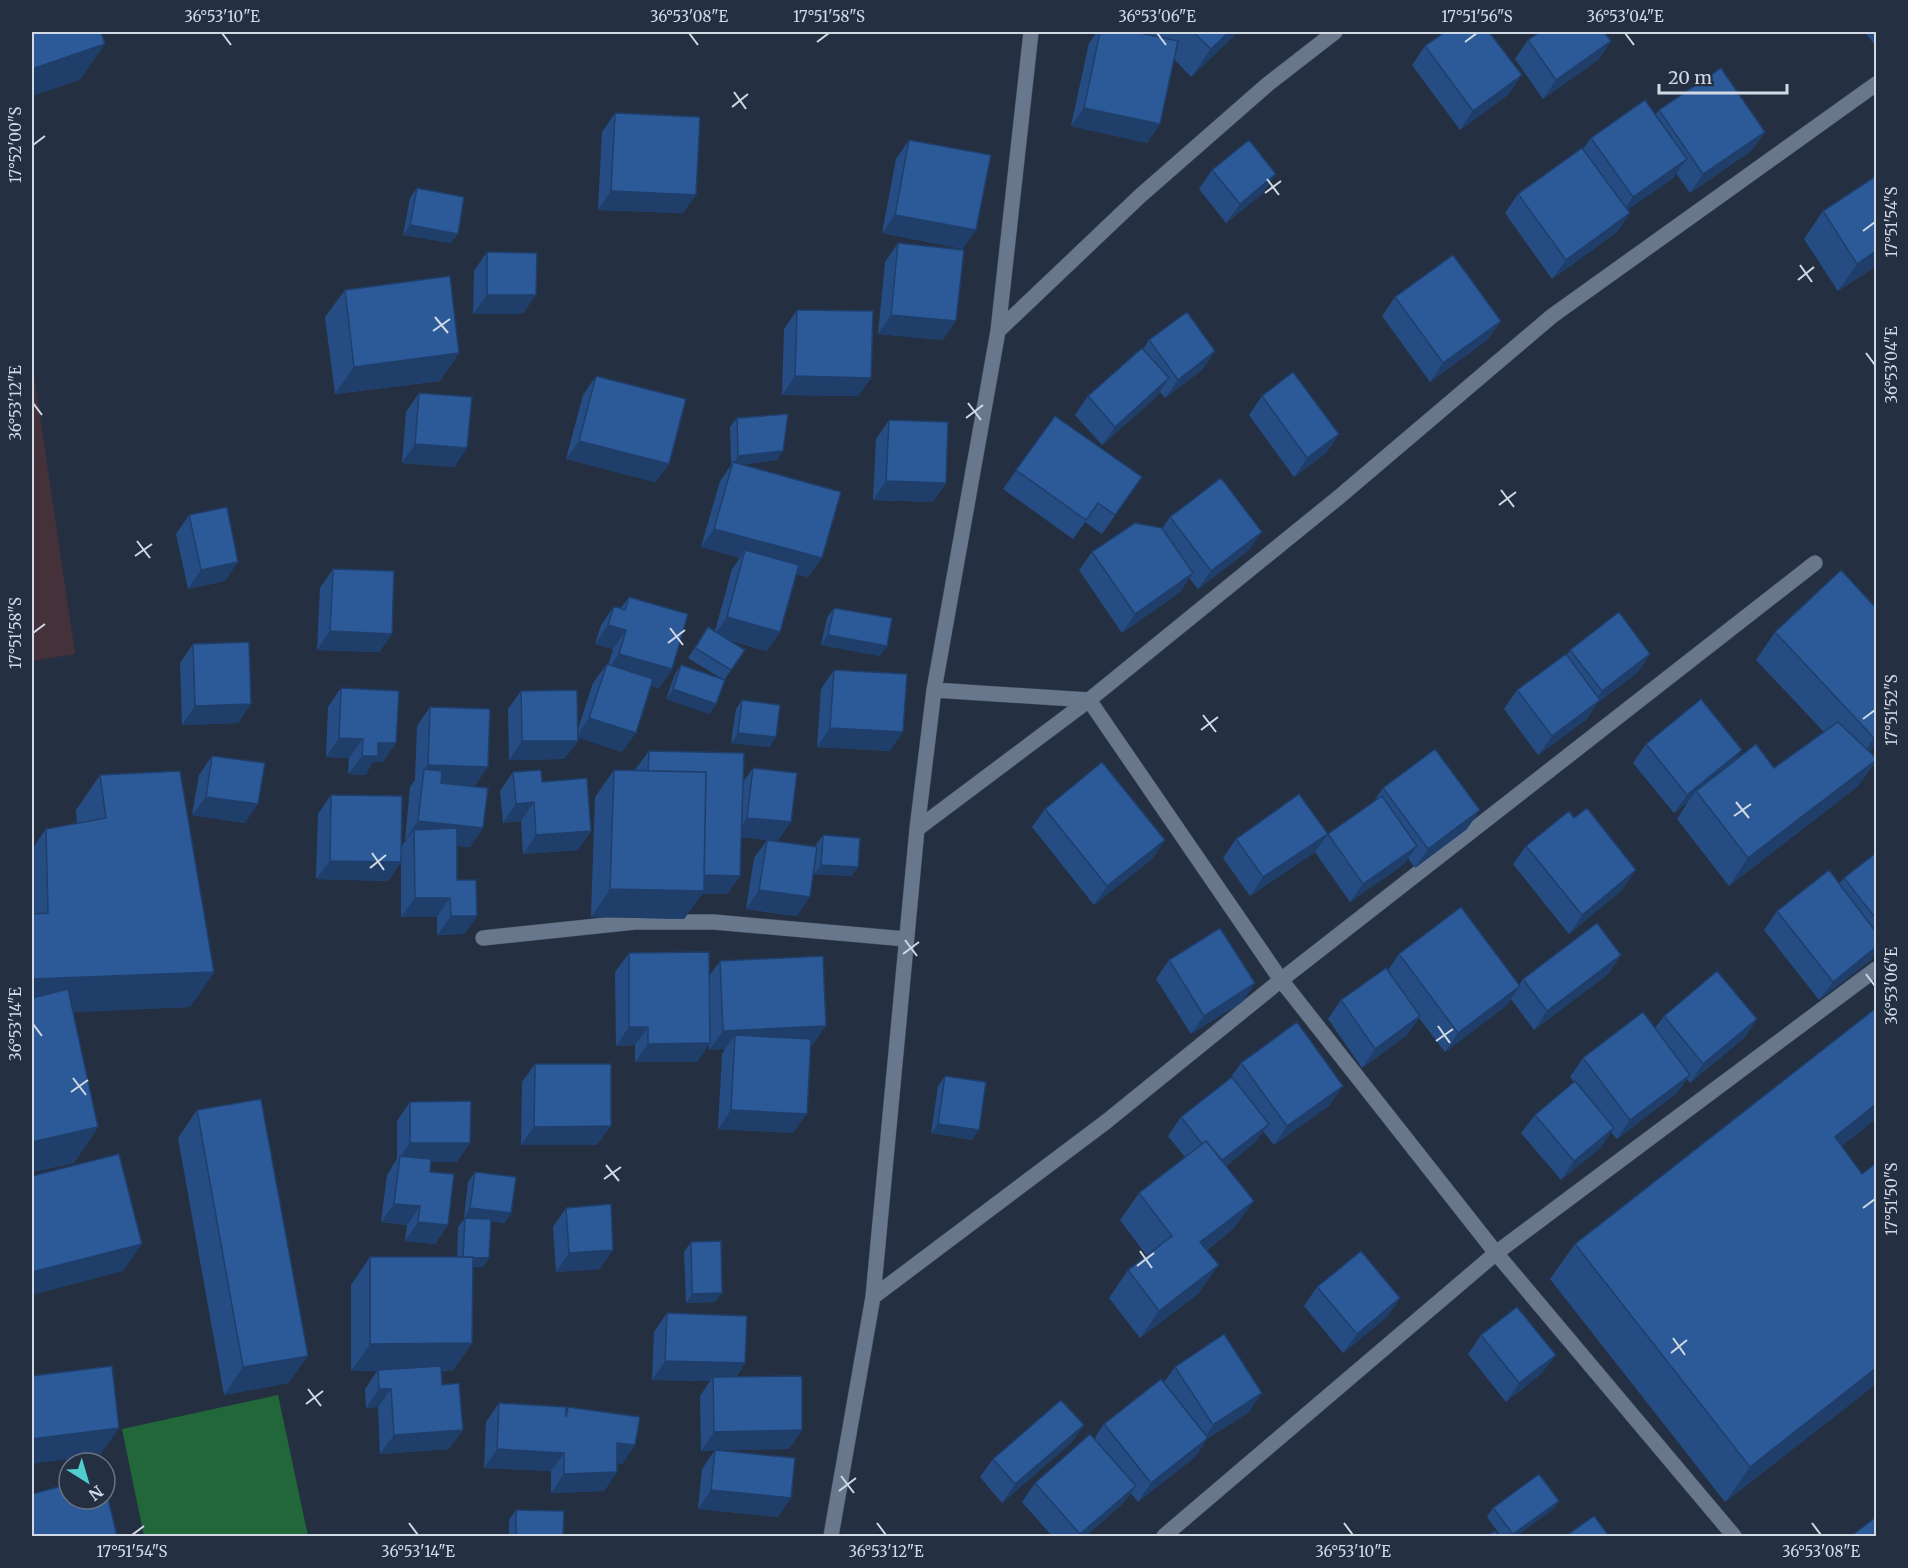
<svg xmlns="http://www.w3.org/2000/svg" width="1908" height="1568" font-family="Merriweather,serif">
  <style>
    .industrial { fill: #443139 }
    .green { fill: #216739 }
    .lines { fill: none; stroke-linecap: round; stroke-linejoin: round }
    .minor-casing { stroke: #444e5e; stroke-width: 16 }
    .minor { stroke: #68778c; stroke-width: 15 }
    .wall { fill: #264d83 }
    .shaded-wall { fill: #1f3e6a }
    .building { fill: #2c5998; stroke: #1f3e6a; stroke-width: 1.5 }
    .ticks { fill: none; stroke: #d1d9e5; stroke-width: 2 }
    .neatline { fill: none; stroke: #d1d9e5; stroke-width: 2 }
    .ticks-label { font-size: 15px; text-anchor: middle; fill: #d1d9e5 }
  </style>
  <rect width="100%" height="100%" fill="#243042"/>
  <!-- industrial -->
  <path class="industrial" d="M32,362L75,654L32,661Z"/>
  <!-- green -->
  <path class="green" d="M278,1395L308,1536H144L122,1429Z"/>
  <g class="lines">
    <!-- minor casing -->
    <g class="minor-casing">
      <path id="minor" d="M998,331L1140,196L1268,84L1335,32
        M917,829L1089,700L1339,497L1552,316L1876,84
        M483,938L635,922H714L906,939
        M873,1297L1107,1121L1281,980L1089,700L934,690
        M831,1536L873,1297L917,829L934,690L998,331L1031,32
        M1164,1536L1496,1253L1281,980L1815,563
        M1734,1536L1496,1253L1876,969"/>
    </g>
    <!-- minor -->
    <use href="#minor" class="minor"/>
  </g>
  <!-- wall -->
  <path class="wall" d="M1097,32H1135L1151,35L1147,32H1236L1233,37L1191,77L1174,59L1160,124L1147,143L1071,126L1089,43Z
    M1865,32H1876V47Z
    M1528,40L1611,41L1598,60L1543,99L1515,59Z
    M1425,46L1509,94L1460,130L1412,65Z
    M1659,110L1765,132L1751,151L1690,193L1676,173L1673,178L1627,210L1630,213L1617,232L1552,279L1505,213L1518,194L1583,149L1591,138L1655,115Z
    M615,113L683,213L598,210L602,132Z
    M909,140L963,249L882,233L896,159Z
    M1212,170L1263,193L1226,223L1199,189Z
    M417,188L451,243L403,235L410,198Z
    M1823,211L1876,266L1838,291L1804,239Z
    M898,243L943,340L878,334L885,262Z
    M487,252L523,314H473L474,271Z
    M345,290L459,353L440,381L335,394L325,317Z
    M1395,297L1501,321L1487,340L1430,382L1382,316Z
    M797,310L871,378L858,396L782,395L784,329Z
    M1149,340L1215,351L1202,370L1165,398L1160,392L1156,397L1102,445L1075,415L1088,396L1143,349Z
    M596,376L669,464L655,482L566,459L583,395Z
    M419,393L467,448L454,467L402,463L406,412Z
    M1262,396L1339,434L1326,453L1294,477L1249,415Z
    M1055,416L1142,477L1102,534L1085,522L1073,539L1003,489Z
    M737,418L777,460L741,464L822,558L808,577L797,574L767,651L729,640L745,650L724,680L688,658L708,627L715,631L732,569L740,558L701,547L720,481L731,465L730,427Z
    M889,420L946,483L933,502L873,500L876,439Z
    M189,515L225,581L188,589L176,534Z
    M1170,517L1249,550L1198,589L1189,578L1180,592L1122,633L1079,570L1092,552L1162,529Z
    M333,569L392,634L379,652L317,650L320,588Z
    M1841,570L1876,745L1870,751L1876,758V761L1858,786L1729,886L1677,819L1688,802L1674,813L1633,763L1646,744L1734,761L1774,768L1824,732L1756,660L1775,632Z
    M629,597L672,669L659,688L651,686L622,752L578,737V741L564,759L509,760L508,709L521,691L577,732L593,683L607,664L608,665L613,649L595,644L601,625L614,606L621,608Z
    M834,608L880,656L821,645L827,618Z
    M193,644L251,704L238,723L182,725L180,663Z
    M1570,650L1650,654L1637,673L1597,703L1587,719L1538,755L1504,709L1517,690L1567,655Z
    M681,665L710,714L666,699L675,674Z
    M834,670L890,751L817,747L821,689Z
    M341,688L396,743L383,762H373L365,775L348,774L349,758L326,757L328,707Z
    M742,700L770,747L731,743L736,709Z
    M430,707L475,786L463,785L483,828L470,847L457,846V880L477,916L464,934L437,935V917H401V862L388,881L316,879L318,814L331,795L401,847L406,840H405L410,787L415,780L417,726Z
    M649,751L743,782L753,768L778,841L767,840L816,847V845L823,835L858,867L851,876L814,874L815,860L797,916L746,909L754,858L767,840L741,837L740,876L727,894H702L684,919L591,917L595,797L614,770H635Z
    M212,756L245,823L192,815L199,775Z
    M513,772L542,782L591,831L578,850L523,854L521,821L503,823L500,791Z
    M100,775L214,972L190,1007L73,1012L98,1127L74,1163L32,1172V849L46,829L77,824L76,810Z
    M1383,788L1467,829L1415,868L1408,858L1404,864L1350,902L1315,852L1250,896L1223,858L1236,839L1328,834L1374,801Z
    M1045,809L1165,840L1152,859L1094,905L1032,827Z
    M1526,846L1623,889L1569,934L1513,864Z
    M1876,853V954L1875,953L1871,960L1819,1000L1764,930L1777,911L1839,884L1844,878Z
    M629,953L709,976L720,961L813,1045H810L793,1133L718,1129L722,1054L725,1049L709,1050V1044L697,1062H635V1045L616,1046L615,972Z
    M1399,954L1519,985L1523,979L1621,955L1608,974L1534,1030L1511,999L1507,1005L1445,1052L1419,1018L1407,1035L1362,1068L1328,1019L1341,1000L1388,970Z
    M1169,960L1255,983L1242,1002L1191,1034L1156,979Z
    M1664,1016L1757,1019L1744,1038L1690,1083L1687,1079L1677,1093L1617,1139L1611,1132L1601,1147L1561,1180L1521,1133L1535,1115L1574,1082L1570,1077L1583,1058L1655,1028Z
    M1241,1063L1330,1105L1274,1145L1263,1131L1255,1142L1226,1166L1234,1228L1207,1250L1199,1293L1140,1338L1109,1298L1128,1270L1147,1256L1120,1220L1139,1193L1185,1157L1168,1136L1181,1117L1229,1080Z
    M535,1064L597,1145H521L522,1082Z
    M945,1076L972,1140L931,1133L938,1086Z
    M410,1102L457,1162H431L430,1172L448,1225L435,1244L405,1241L407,1225L381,1222L387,1175L397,1159V1121Z
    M197,1110L308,1356L288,1383L224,1395L178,1138Z
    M1842,1147L1862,1174L1876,1163V1384L1725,1502L1550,1279L1575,1244Z
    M475,1172L505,1223L491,1221L489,1258L483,1267H473L472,1343L453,1370L441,1371L449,1449L380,1454L378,1407L366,1408L365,1389L377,1371H351V1285L370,1257H457L458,1227L465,1218H464L468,1182Z
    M566,1208L600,1269L556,1272L553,1227Z
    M691,1242L715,1302L686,1303L684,1252Z
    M1317,1287L1400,1298L1387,1317L1343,1353L1304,1306Z
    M667,1313L745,1363L736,1377L802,1430L789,1449L716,1450L778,1517L698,1509L702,1469L715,1450L701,1451L700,1396L710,1381L652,1380L654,1332Z
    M1481,1335L1542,1373L1506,1402L1468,1354Z
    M1175,1367L1249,1412L1207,1439L1195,1457L1138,1502L1131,1493L1122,1504L1086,1536H1052L1022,1502L1035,1483L1094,1439L1104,1424L1164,1382Z
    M499,1403L566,1410L568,1407L635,1445L622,1464L617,1463V1472L604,1491L551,1493V1471L484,1468L486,1422Z
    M1084,1425L1071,1443L1002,1503L980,1477L993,1459Z
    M1559,1501L1552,1510L1516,1536H1501L1487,1517L1493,1508Z
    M516,1510L563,1536H509V1520Z"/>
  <!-- shaded-wall -->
  <path class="shaded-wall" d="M1229,32H1236L1233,37L1191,77L1211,49Z
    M1611,41L1598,60L1543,99L1556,80Z
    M105,44L80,80L32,96V69Z
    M1522,75L1509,94L1460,130L1473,111Z
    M1084,108L1160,124L1147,143L1071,126Z
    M1765,132L1751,151L1690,193L1703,174Z
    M1687,159L1673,178L1619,216L1633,197Z
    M1276,174L1263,193L1226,223L1240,204Z
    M611,191L696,195L683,213L598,210Z
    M1630,213L1617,232L1552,279L1566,260Z
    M895,215L976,230L963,249L882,233Z
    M410,225L458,234L451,243L403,235Z
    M1876,251V266L1838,291L1857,264Z
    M487,295H536L523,314H473Z
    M891,315L956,321L943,340L878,334Z
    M1501,321L1487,340L1430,382L1443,363Z
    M1215,351L1202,370L1165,398L1178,380Z
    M459,353L440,381L335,394L354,367Z
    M795,376L871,378L858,396L782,395Z
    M1169,378L1156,397L1102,445L1115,427Z
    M1339,434L1326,453L1294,477L1307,458Z
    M579,441L669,464L655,482L566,459Z
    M415,444L467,448L454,467L402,463Z
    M783,451L777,460L732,466L738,456Z
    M886,481L946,483L933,502L873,500Z
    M714,529L822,558L808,577L743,559L745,550L740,558L701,547Z
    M1262,532L1249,550L1198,589L1211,571Z
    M238,562L225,581L188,589L201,570Z
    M1193,573L1180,592L1122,633L1135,614Z
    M727,617L780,632L767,651L714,635Z
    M608,625L626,630L613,649L595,644Z
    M330,631L392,634L379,652L317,650Z
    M828,635L887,646L880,656L821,645Z
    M619,654L672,669L659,688L606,673Z
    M1650,654L1637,673L1597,703L1587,719L1538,755L1552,736L1591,706L1602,691Z
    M673,689L716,704L710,714L666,699Z
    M251,704L238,723L182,725L195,706Z
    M589,718L636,733L622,752L576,737Z
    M830,728L903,732L890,751L817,747Z
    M738,733L776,737L770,747L731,743Z
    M1876,736V745L1855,765L1874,738Z
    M339,738L363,739L349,758L326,757Z
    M522,741H578L564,759L509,760Z
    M378,743H396L383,762H373L365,775L348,774L362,756Z
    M1742,750L1729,769L1696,791L1688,802L1674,813L1687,795Z
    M1876,760L1858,786L1729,886L1748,858Z
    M428,765L488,767L475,786L422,784L423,772Z
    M206,797L258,804L245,823L192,815Z
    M534,802L521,821L503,823L516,804Z
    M1480,810L1467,829L1415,868L1428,849Z
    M747,818L791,822L778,841L734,837Z
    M418,821L483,828L470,847L414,841V830L406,840H405Z
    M591,831L578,850L523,854L536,835Z
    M1328,834L1315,852L1250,896L1263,877Z
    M1165,840L1152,859L1094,905L1107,886Z
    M1417,846L1404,864L1350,902L1363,884Z
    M330,861L401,862L388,881L316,879Z
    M821,865L858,867L851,876L814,874Z
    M1636,870L1623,889L1569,934L1582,915Z
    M701,875L740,876L727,894H702L684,919L591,917L610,889Z
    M759,890L810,897L797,916L746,909Z
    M415,898H450L437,917H401Z
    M451,916H477L464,934L437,935Z
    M1876,947V952L1871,960L1819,1000L1833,982Z
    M1621,955L1608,974L1534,1030L1547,1011Z
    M214,972L190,1007L32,1014V979Z
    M1255,983L1242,1002L1191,1034L1204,1016Z
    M1520,986L1507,1005L1445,1052L1458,1033Z
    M1420,1016L1407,1035L1362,1068L1375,1049Z
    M1757,1019L1744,1038L1690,1083L1703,1064Z
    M826,1026L813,1045L735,1049V1035L725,1049L709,1050L723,1031Z
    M629,1027H648L635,1045L616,1046Z
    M710,1043L697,1062H635L648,1044Z
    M1690,1075L1677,1093L1617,1139L1630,1120Z
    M1343,1086L1330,1105L1274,1145L1287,1126Z
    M1876,1104V1119L1810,1172L1835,1137Z
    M731,1110L807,1114L793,1133L718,1129Z
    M938,1124L979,1130L972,1140L931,1133Z
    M1269,1124L1255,1142L1205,1182L1218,1163Z
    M611,1126L597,1145H521L534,1127Z
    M98,1127L74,1163L32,1172V1142Z
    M1614,1128L1601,1147L1561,1180L1574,1161Z
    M410,1143H470L457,1162H399V1159Z
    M1254,1201L1234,1228L1181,1269L1200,1242Z
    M394,1204L420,1206L407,1225L381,1222Z
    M470,1208L511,1213L505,1223L464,1218Z
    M418,1222L448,1225L435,1244L405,1241Z
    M142,1244L123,1271L32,1295V1272Z
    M613,1250L600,1269L556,1272L569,1253Z
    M463,1257L489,1258L483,1267L456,1266Z
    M1219,1265L1199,1293L1140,1338L1159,1311Z
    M722,1293L715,1302L686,1303L692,1294Z
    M1400,1298L1387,1317L1343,1353L1357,1334Z
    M472,1343L453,1370L351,1371L370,1344Z
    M1556,1355L1542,1373L1506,1402L1519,1383Z
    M308,1356L288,1383L224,1395L243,1367Z
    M665,1361L745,1363L732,1382L713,1377L710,1381L652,1380Z
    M1876,1368V1384L1725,1502L1750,1467Z
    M379,1389H391L378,1407L366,1408Z
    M1262,1393L1249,1412L1207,1439L1195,1457L1138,1502L1151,1483L1200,1444L1213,1425Z
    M1084,1425L1071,1443L1002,1503L1015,1484Z
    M119,1428L100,1455L32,1464V1439Z
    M463,1430L449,1449L380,1454L394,1435Z
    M802,1430L789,1449L701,1451L714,1432Z
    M617,1443L635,1445L622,1464L603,1461Z
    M497,1449L564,1453L551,1471L484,1468Z
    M617,1472L604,1491L551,1493L564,1474Z
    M1136,1486L1122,1504L1086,1536H1079Z
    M711,1490L791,1498L778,1517L698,1509Z
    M1559,1501L1552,1510L1516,1536H1512L1513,1534Z"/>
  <!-- building -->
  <path class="building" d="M32,32H101L105,44L32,69Z
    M1100,32H1135L1178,41L1160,124L1084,108Z
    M1193,32H1229L1211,49Z
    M1445,32H1489L1522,75L1473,111L1425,46Z
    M1540,32H1604L1611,41L1556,80L1528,40Z
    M1721,68L1765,132L1703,174L1659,110Z
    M1645,100L1687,159L1633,197L1591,138Z
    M615,113L700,117L696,195L611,191Z
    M909,140L991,155L976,230L895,215Z
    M1249,140L1276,174L1240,204L1212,170Z
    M1582,148L1630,213L1566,260L1518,194Z
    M1876,176V251L1857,264L1823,211Z
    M417,188L464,197L458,234L410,225Z
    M898,243L964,250L956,321L891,315Z
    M487,252L537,253L536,295H487Z
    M1453,255L1501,321L1443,363L1395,297Z
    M450,276L459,353L354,367L345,290Z
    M797,310L873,311L871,378L795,376Z
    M1187,312L1215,351L1178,380L1149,340Z
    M1142,348L1169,378L1115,427L1088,396Z
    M1293,372L1339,434L1307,458L1262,396Z
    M596,376L686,399L669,464L579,441Z
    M419,393L472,397L467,448L415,444Z
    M788,414L783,451L738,456L737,418Z
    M1055,416L1142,477L1115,515L1098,503L1086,520L1016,470Z
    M889,420L948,422L946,483L886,481Z
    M733,462L841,492L822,558L714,529Z
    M1221,478L1262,532L1211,571L1170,517Z
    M227,507L238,562L201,570L189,515Z
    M1135,523L1162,528L1193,573L1135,614L1092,552Z
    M745,550L799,565L780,632L727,617Z
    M333,569L394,571L392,634L330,631Z
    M1841,570L1876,608V736L1874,738L1775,632Z
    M629,597L688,614L672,669L619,654L626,630L608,625L614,606L625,610Z
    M834,608L892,618L887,646L828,635Z
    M1619,612L1650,654L1602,691L1570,650Z
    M708,627L745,650L731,670L695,648Z
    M249,642L251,704L195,706L193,644Z
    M1566,654L1600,700L1552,736L1517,690Z
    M607,664L653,679L636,733L589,718Z
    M681,665L725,680L716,704L673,689Z
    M834,670L907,674L903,732L830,728Z
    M341,688L399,691L396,743H378V756H362L363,739L339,738Z
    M577,690L578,741H522L521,691Z
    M1701,699L1742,750L1687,795L1646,744Z
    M742,700L780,705L776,737L738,733Z
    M430,707L490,709L488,767L428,765Z
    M1838,722L1876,758V760L1748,858L1696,791L1756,744L1774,768Z
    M1435,749L1480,810L1428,849L1383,788Z
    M649,751L744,753L740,876L704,875L706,772L648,771Z
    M212,756L265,763L258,804L206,797Z
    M1102,762L1165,840L1107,886L1045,809Z
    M753,768L797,773L791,822L747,818Z
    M424,769L442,771L441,783L488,788L483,828L418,821Z
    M541,770L542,782L587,778L591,831L536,835L534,802L516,804L513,772Z
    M614,770L706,772L704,891L610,889Z
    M180,771L214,972L32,979V914L48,913L46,829L106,818L100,775Z
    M1299,794L1328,834L1263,877L1236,839Z
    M331,795L402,796L401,862L330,861Z
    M1382,796L1417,846L1363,884L1328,834Z
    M1587,808L1636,870L1582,915L1526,846L1569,811L1574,818Z
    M457,828V880H476L477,916H451L450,898H415L414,830Z
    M823,835L860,838L858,867L821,865Z
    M767,840L817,847L810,897L759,890Z
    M1876,853V919L1844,878Z
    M1829,870L1876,932V947L1833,982L1777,911Z
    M1461,907L1520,986L1458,1033L1399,954Z
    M1597,923L1621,955L1547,1011L1523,979Z
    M1220,928L1255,983L1204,1016L1169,960Z
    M709,952L710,1043L648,1044V1027H629V953Z
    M823,956L826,1026L723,1031L720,961Z
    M1386,968L1420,1016L1375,1049L1341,1000Z
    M1717,971L1757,1019L1703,1064L1664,1016Z
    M68,989L98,1127L32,1142V998Z
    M1876,1008V1104L1835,1137L1862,1174L1876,1163V1368L1750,1467L1575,1244Z
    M1643,1012L1690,1075L1630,1120L1583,1058Z
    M1297,1022L1343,1086L1287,1126L1241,1063Z
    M735,1035L811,1039L807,1114L731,1110Z
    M535,1064H611V1126L534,1127Z
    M945,1076L986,1082L979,1130L938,1124Z
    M1232,1077L1269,1124L1222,1160L1206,1141L1202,1144L1181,1117Z
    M1575,1081L1614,1128L1574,1161L1535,1115Z
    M261,1099L308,1356L243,1367L197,1110Z
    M471,1101L470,1143H410V1102Z
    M1206,1141L1254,1201L1200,1242L1219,1265L1159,1311L1128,1270L1172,1236L1139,1193Z
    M119,1154L142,1244L32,1272V1176Z
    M400,1156L431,1159L430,1172L454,1174L448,1225L418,1222L420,1206L394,1204Z
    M475,1172L516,1177L511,1213L470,1208Z
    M611,1204L613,1250L569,1253L566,1208Z
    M465,1218L491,1219L489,1258L463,1257Z
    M721,1241L722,1293L692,1294L691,1242Z
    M1361,1251L1400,1298L1357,1334L1317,1287Z
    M370,1257H473L472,1343L370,1344Z
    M1517,1307L1556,1355L1519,1383L1481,1335Z
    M667,1313L747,1316L745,1363L665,1361Z
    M1224,1334L1262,1393L1213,1425L1175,1367Z
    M112,1366L119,1428L32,1439V1376Z
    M441,1366L442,1385L459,1383L463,1430L394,1435L391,1389H379L378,1370Z
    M802,1376V1430L714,1432L713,1377Z
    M1161,1379L1208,1438L1151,1483L1104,1424Z
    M1061,1400L1084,1425L1015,1484L993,1459Z
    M499,1403L566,1407V1417L568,1407L640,1417L635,1445L617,1443V1472L564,1474V1453L497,1449Z
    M1090,1434L1136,1486L1080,1534L1035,1483Z
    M715,1450L795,1458L791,1498L711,1490Z
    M1539,1474L1559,1501L1513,1534L1493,1508Z
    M69,1484V1499H105V1486L117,1536H32V1494Z
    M516,1510L564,1511L563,1536H516Z
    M1594,1516L1609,1536H1566Z
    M1876,1517V1536H1851Z
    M1495,1531L1499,1536H1487Z"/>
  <!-- ticks -->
  <path class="ticks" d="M222,33L231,45M689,33L698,45M1157,33L1166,45M1625,33L1634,45M817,42L829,33M1465,42L1477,33M734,92L746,109M732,107L748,94M33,145L45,136M1267,179L1279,195M1265,193L1281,181M1863,231L1875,222M1800,265L1812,282M1798,280L1814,267M435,317L448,333M433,331L450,319M1866,353L1875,365M33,403L42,415M968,403L981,420M966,418L983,405M1501,490L1514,507M1499,505L1516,492M137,541L150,558M135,556L152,544M670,628L683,645M33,633L45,624M668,643L685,630M1203,715L1216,732M1863,719L1875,710M1201,730L1218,717M1736,802L1749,818M1734,816L1751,804M372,853L384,870M370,868L386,855M905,940L917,956M903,954L919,942M1866,974L1875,986M33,1024L42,1036M1438,1026L1450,1043M1436,1041L1453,1029M73,1078L86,1095M71,1092L88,1080M606,1165L619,1181M604,1179L621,1167M1863,1208L1875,1199M1140,1251L1152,1268M1137,1266L1154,1253M1673,1338L1685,1355M1671,1353L1687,1340M308,1389L321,1406M306,1404L323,1391M841,1476L854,1493M839,1491L856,1478M409,1523L418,1535M877,1523L886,1535M1344,1523L1353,1535M1812,1523L1821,1535M132,1535L144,1526"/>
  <!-- border -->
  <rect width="1908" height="1568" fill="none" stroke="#243042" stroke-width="66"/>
  <!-- north arrow -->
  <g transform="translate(87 1481) rotate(143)"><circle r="28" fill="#243042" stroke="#697483" stroke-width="1.5"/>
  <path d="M0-4.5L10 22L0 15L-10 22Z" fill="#52cdcf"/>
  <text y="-9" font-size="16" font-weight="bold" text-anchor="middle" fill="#d1d9e5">N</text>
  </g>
  <!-- scale -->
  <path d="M1659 84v9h128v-9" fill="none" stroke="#d1d9e5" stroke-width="3"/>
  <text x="1668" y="84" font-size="18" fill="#d1d9e5" stroke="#243042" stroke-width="4.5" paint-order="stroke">20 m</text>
  <rect x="33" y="33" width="1842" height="1502" class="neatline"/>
  <g class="ticks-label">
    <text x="222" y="22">36°53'10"E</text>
    <text x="689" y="22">36°53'08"E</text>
    <text x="829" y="22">17°51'58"S</text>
    <text x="1157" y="22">36°53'06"E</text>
    <text x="1477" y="22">17°51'56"S</text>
    <text x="1625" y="22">36°53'04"E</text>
    <text transform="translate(16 145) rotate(-90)" y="5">17°52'00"S</text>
    <text transform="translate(1892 222) rotate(-90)" y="5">17°51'54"S</text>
    <text transform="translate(1892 365) rotate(-90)" y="5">36°53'04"E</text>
    <text transform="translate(16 403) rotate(-90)" y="5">36°53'12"E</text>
    <text transform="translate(16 633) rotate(-90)" y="5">17°51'58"S</text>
    <text transform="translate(1892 710) rotate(-90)" y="5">17°51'52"S</text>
    <text transform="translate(1892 986) rotate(-90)" y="5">36°53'06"E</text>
    <text transform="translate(16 1024) rotate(-90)" y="5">36°53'14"E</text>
    <text transform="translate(1892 1199) rotate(-90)" y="5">17°51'50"S</text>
    <text x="132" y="1557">17°51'54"S</text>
    <text x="418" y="1557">36°53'14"E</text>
    <text x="886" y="1557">36°53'12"E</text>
    <text x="1353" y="1557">36°53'10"E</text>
    <text x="1821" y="1557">36°53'08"E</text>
  </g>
</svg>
